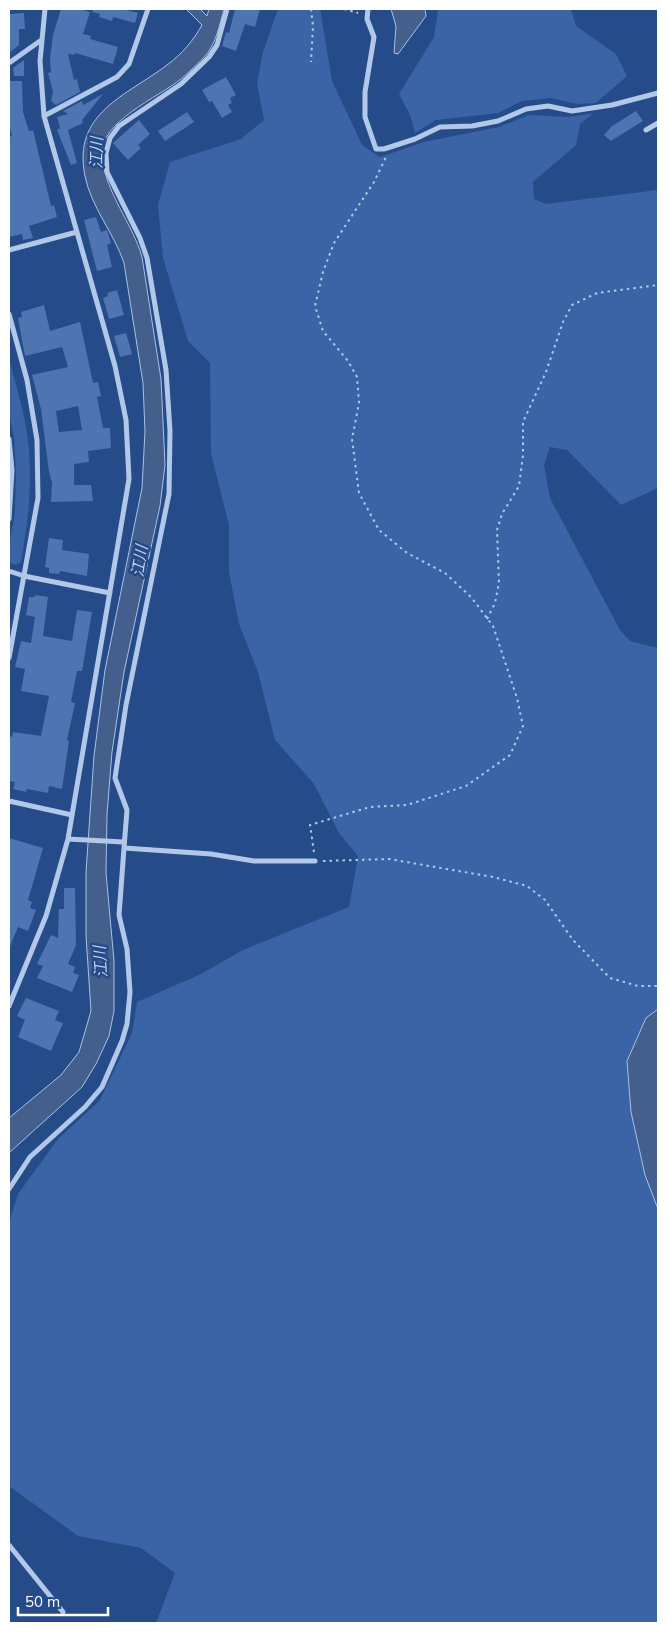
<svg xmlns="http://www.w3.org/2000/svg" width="667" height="1632" font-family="Mulish,'Noto Sans JP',sans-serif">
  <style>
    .green { fill: #3a64a6 }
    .water { fill: #455f8c; stroke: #a6c2ea }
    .building { fill: #4e74b1; fill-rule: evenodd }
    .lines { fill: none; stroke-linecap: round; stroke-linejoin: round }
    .path { stroke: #b2c8e9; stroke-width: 2; stroke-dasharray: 2.5 4; stroke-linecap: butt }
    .street { stroke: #b2c8e9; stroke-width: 5 }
    .labels { text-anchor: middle; stroke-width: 5; stroke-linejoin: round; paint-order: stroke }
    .water-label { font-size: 16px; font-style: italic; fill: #bed2f1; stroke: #254b89 }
  </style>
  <rect width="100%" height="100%" fill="#254b89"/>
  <!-- green -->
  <path class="green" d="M278,9H320L332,81L362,145L380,157L424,142L499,127L529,115L569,117L594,113L580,124L576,145L533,182L534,199L546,204L658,190V488L621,505L567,450L550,447L544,465L550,498L620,630L630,641L658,648V1623H156L175,1573L141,1548L78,1536L9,1486V1223L18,1194L58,1139L100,1100L132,1033L137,1002L201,974L243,950L349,907L358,856L339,833L314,784L275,740L258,672L239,624L229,572V525L211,454L210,363L188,341L163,258L158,205L170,162L241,139L264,120L257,83L263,52Z
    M438,9H571L576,26L616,54L627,76L596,103L577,104L551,98L522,101L498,113L436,120L415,133L410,115L399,94L434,37Z
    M9,359C15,382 22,404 26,427C34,472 29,517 21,562L15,565L9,562V545L15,513L16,471L14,437L9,414Z"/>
  <!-- water -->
  <path class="water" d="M186,9H200L207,16L209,9H224C220,24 216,43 206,55C199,63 189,72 181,79C159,97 99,122 102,155C105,193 132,222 142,257L161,379L165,465L160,506L124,672L112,752L107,814L106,873L114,961V1011L109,1036L96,1064L82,1087L9,1153V1118L61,1075L79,1052L91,1011L86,936V872L94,756L105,670L142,488L145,431L143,383L124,263C114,233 91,207 85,176C72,113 126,96 167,65C182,54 193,41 202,25Z
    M391,9H425L426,16L398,54L394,53L396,26Z
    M658,1009V1209L645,1175L631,1112L627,1061L646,1018Z"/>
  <!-- building -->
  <path class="building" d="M61,9H79L90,12L83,34L91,36L90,39L118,47L113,64L75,53V55L68,54L74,80L77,79L80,92L56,105L51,101L53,92L48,73L51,72L50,59L53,35Z
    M93,9H122L138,13L135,23L113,17L112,21L99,17L100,14L92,12Z
    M235,9H260L255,27L245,24L236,51L222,46L226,32L229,33Z
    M24,13L25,29H19V45L9,53V14Z
    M24,60V76H14L13,68Z
    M226,77L236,95L230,98L232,103L228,105L232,112L222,118L212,101L209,102L202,90Z
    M9,81H22L23,112L29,131L33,130L51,206L54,205L57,217L29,226L33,238L23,240L22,234L9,237V137L12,136L9,124Z
    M103,94L82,120L83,123L68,130L77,163L71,165L57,130L60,128L57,117L68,114L63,111L82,101L83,105Z
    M636,111L643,121L611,141L604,135L612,126Z
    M187,112L194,122L165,141L158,131Z
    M139,120L150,134L138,145L141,148L128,160L113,143Z
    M96,217L101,232L107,230L111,243L107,245L112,267L97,271L84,220Z
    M117,290L124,315L109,319L103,298L108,296L107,293Z
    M44,305L50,331L80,322L93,383L98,382L101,396L97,397L103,428H110L111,448L88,451L89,462L74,464V485H91L93,501L51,502L52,483L49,472L41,409L32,375L68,367L62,347L25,356L18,318L22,317L21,312ZM78,406L82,430L59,432L56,411Z
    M126,333L132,354L120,357L114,336Z
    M49,538L63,540L62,550L89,554L87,576L60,571L59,574L49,573V568L45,567Z
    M35,595L48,597L43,636L72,641L77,610L92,612L82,671H77L71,702L75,703L67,740L69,741L62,789L49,786L48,793L27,789L26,792L13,789L15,782L9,781V736L12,737L13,732L41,736L49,696L21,691L25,669L15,667L21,641L31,643L35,617L26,615L29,597H35Z
    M9,838L43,848L28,900L32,902L30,908L36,910L28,931L18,927L9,949Z
    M64,888H75L76,945L68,964L75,967L73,973L79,975L72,992L37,978L43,966L37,964L51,935L58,938L59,909H64Z
    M26,998L59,1011L55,1020L63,1023L51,1051L18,1037L25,1020L17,1016Z"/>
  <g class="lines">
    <!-- path -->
    <path class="path" d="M311,9L313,26L311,62
      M344,9L358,13
      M487,619L495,603L499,583L497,530L502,514L519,486L523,455V422L546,372L563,322L572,305L597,293L658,285
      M314,852L310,825L370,807L407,805L466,786L510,755L523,726L517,698L493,626L471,597L445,573L407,553L379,530L359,493L352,439L359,403L357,377L348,361L323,331L315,306L323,272L334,243L374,182L386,157
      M323,861L389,859L493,877L527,886L545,900L573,940L610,978L638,986H658"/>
    <!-- street -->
    <path class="street" d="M227,9L217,45L209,57L181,84L119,126L110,138L106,153L107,172L140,238L147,258L166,370L170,431L169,494L126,705L115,778L127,810L124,848L211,854L254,861H315
      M368,9L367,19L374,37L365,92V117L376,149H384L415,139L440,127L472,126L498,121L526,109L548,106L572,111L612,105L658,93
      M9,63L40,41
      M44,116L117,77L129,64L148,9
      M646,130L658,123
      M9,250L77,232
      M9,314L27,380L37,440L38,498L9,658
      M9,439L12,470L9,519
      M9,571L24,576L110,593
      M9,801L72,815
      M68,839L123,842
      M9,1006L46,916L68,839L129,479L126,420L115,366L44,116L40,61L45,9
      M9,1189L30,1157L85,1107L102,1087L122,1041L127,1024L130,992L127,949L119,915L124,848
      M9,1545L63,1612"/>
  </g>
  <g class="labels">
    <!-- water labels -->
    <g class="water-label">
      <text transform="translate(96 153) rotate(-89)" y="6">江川</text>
      <text transform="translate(139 561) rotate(-81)" y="6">江川</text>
      <text transform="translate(100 962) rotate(-94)" y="6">江川</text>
    </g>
  </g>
  <!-- border -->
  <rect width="667" height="1632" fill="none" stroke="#ffffff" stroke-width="20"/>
  <!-- scale -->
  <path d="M18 1607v8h90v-8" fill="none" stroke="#ffffff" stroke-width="2.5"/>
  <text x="25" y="1607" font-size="15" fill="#ffffff" stroke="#254b89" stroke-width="4" paint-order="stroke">50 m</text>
</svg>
